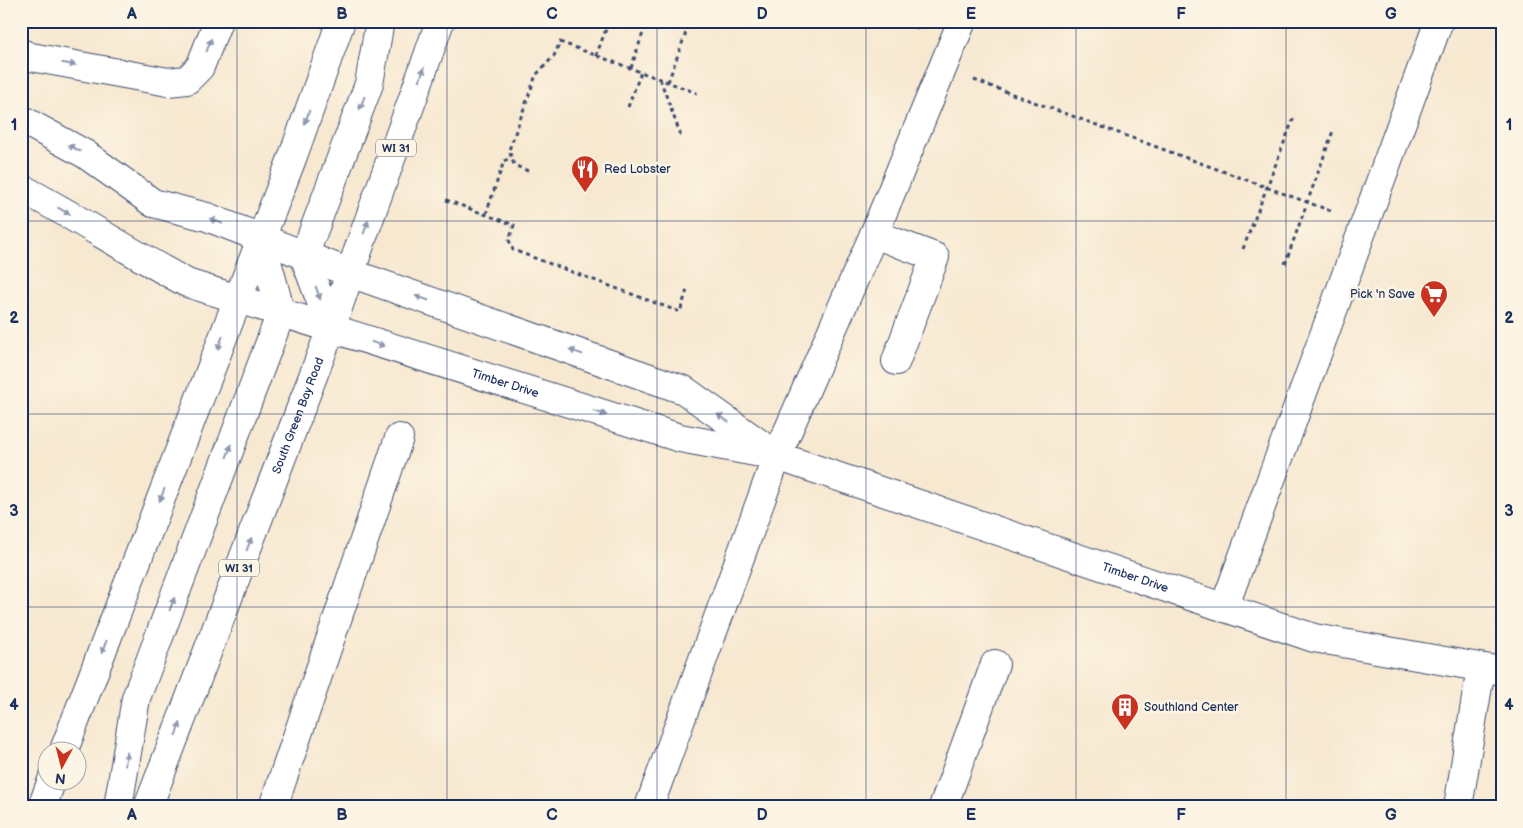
<svg xmlns="http://www.w3.org/2000/svg" width="1523" height="828" font-family="'Balsamiq Sans',sans-serif">
  <style>
    .lines { fill: none; stroke-linecap: round; stroke-linejoin: round }
    .minor-casing { stroke: #3c4b6f; stroke-width: 30 }
    .major-casing { stroke: #3c4b6f; stroke-width: 30 }
    .path { stroke: #3c4b6f; stroke-width: 3; stroke-dasharray: 4 4; stroke-linecap: butt }
    .minor { stroke: #fff; stroke-width: 28 }
    .major { stroke: #fff; stroke-width: 28 }
    .oneway { fill: #8d97ae }
    .grid { fill: none; stroke: #1b2f5e; stroke-width: 1; stroke-opacity: 0.55 }
    .labels { text-anchor: middle; stroke-width: 5; stroke-linejoin: round; paint-order: stroke }
    .shield { fill: #fcf5e5; stroke: #5e6a86; stroke-width: 1 }
    .shield-label { font-size: 11px; font-weight: bold; fill: #1b2f5e }
    .poi-label { font-size: 12px; fill: #1b2f5e; stroke: #fcf5e5; text-anchor: start }
    .street-label { font-size: 12px; fill: #1b2f5e; stroke: #fcf5e5 }
    .neatline { fill: none; stroke: #1b2f5e; stroke-width: 2 }
    .grid-label { font-size: 16px; text-anchor: middle; font-weight: bold; fill: #1b2f5e }
  </style>
  <rect width="100%" height="100%" fill="#fcf5e5"/>
  <filter id="ink" filterUnits="userSpaceOnUse"><feTurbulence type="fractalNoise" baseFrequency=".02" numOctaves="2"/><feDisplacementMap in="SourceGraphic" scale="10" xChannelSelector="R" yChannelSelector="G"/><feConvolveMatrix kernelMatrix="1 2 1 2 8 2 1 2 1" color-interpolation-filters="sRGB"/></filter>
  <filter id="wash" filterUnits="userSpaceOnUse"><feTurbulence type="fractalNoise" baseFrequency=".0096" numOctaves="4" result="noise"/><feDisplacementMap in="SourceGraphic" scale="20" xChannelSelector="R" yChannelSelector="G"/><feGaussianBlur stdDeviation="1.12" result="paint"/><feColorMatrix in="noise" values="0 0 0 0 0 0 0 0 0 0 0 0 0 0 0 0 0 1.4 0 .05"/><feComposite in="paint" operator="in"/></filter>
  <g filter="url(#wash)">
    <rect width="100%" height="100%" fill="#f7e8d0"/>
  </g>
  <g filter="url(#ink)">
    <g class="lines">
      <!-- minor casing -->
      <g class="minor-casing">
        <g id="minor">
          <path d="M21,53L31,57L168,82L187,80L200,67L218,21"/>
          <path d="M21,119L85,154L153,203L207,217L350,273L684,390L770,451"/>
          <path id="s1" d="M21,188C78,218 131,253 187,283L680,438L777,456L1314,638L1502,671"/>
          <path d="M874,234L935,257L896,361"/>
          <path d="M1224,608L1439,21"/>
          <path d="M273,807L399,438"/>
          <path d="M649,807L777,456L874,234L962,21"/>
          <path d="M943,807L995,664"/>
          <path d="M1458,807L1481,668"/>
        </g>
      </g>
      <!-- major casing -->
      <g class="major-casing">
        <g id="major">
          <path d="M331,329L304,256L369,84L380,21"/>
          <path d="M64,750L293,156L341,21"/>
          <path d="M42,807L52,780"/>
          <path d="M118,807L136,698L281,313L261,239"/>
          <path id="s2" d="M148,807L331,329C365,226 405,124 440,21"/>
        </g>
      </g>
      <!-- path -->
      <path class="path" d="M900,21L921,29
        M596,56L609,21
        M631,68L647,21
        M660,79L682,139
        M974,80L1334,212
        M668,82L688,27
        M628,107L641,72
        M528,171L514,165L509,150L536,75L554,56L560,42L697,93
        M446,200L514,225L509,240L513,250L680,312L687,290
        M486,214L504,161L511,158
        M1243,249L1294,117
        M1285,264L1333,131"/>
      <!-- minor -->
      <use href="#minor" class="minor"/>
      <!-- major -->
      <use href="#major" class="major"/>
    </g>
    <!-- one-way arrows -->
    <defs><path id="oneway-solid" d="M-6-.8H1V-3.2L6.5 0L1 3.2V.8H-6Z" transform="scale(1.25)"/></defs>
    <g class="oneway">
      <use href="#oneway-solid" transform="translate(209 45) rotate(-69)"/>
      <use href="#oneway-solid" transform="translate(69 64) rotate(10)"/>
      <use href="#oneway-solid" transform="translate(422 74) rotate(-71)"/>
      <use href="#oneway-solid" transform="translate(362 103) rotate(111)"/>
      <use href="#oneway-solid" transform="translate(307 117) rotate(110)"/>
      <use href="#oneway-solid" transform="translate(74 148) rotate(-151)"/>
      <use href="#oneway-solid" transform="translate(64 211) rotate(29)"/>
      <use href="#oneway-solid" transform="translate(216 221) rotate(-158)"/>
      <use href="#oneway-solid" transform="translate(366 227) rotate(-70)"/>
      <use href="#oneway-solid" transform="translate(318 293) rotate(70)"/>
      <use href="#oneway-solid" transform="translate(422 298) rotate(-161)"/>
      <use href="#oneway-solid" transform="translate(220 343) rotate(111)"/>
      <use href="#oneway-solid" transform="translate(378 344) rotate(17)"/>
      <use href="#oneway-solid" transform="translate(576 352) rotate(-161)"/>
      <use href="#oneway-solid" transform="translate(600 413) rotate(17)"/>
      <use href="#oneway-solid" transform="translate(723 418) rotate(-145)"/>
      <use href="#oneway-solid" transform="translate(229 451) rotate(-69)"/>
      <use href="#oneway-solid" transform="translate(162 495) rotate(111)"/>
      <use href="#oneway-solid" transform="translate(249 544) rotate(-69)"/>
      <use href="#oneway-solid" transform="translate(172 604) rotate(-69)"/>
      <use href="#oneway-solid" transform="translate(104 647) rotate(111)"/>
      <use href="#oneway-solid" transform="translate(178 729) rotate(-69)"/>
      <use href="#oneway-solid" transform="translate(126 759) rotate(-81)"/>
    </g>
  </g>
  <!-- grid -->
  <path class="grid" d="M237,21V807M447,21V807M657,21V807M866,21V807M1076,21V807M1286,21V807M21,221H1502M21,414H1502M21,607H1502"/>
  <!-- icons -->
  <defs>
    <g id="restaurant-pin" transform="scale(1.4375)"><path d="M0 17L-7.5 6A9.5 9.5 0 1 1 7.5 6Z" fill="#c8321e" stroke="#fcf5e5"/><path d="M-5-6h1v4h1v-4h1v4h1v-4h1v5L-1.5 .5V6h-2V.5L-5-1ZM5-6V6H3V1.5H1.5Q1.5-4 5-6Z" fill="#fff"/></g>
    <g id="supermarket-pin" transform="scale(1.4375)"><path d="M0 17L-7.5 6A9.5 9.5 0 1 1 7.5 6Z" fill="#c8321e" stroke="#fcf5e5"/><path d="M-6-5.5h2.5l.6 2H6L4.5 2H-2.5L-4.4-4H-6ZM-1.5 3.2a1.3 1.3 0 1 0 .1 0ZM3 3.2a1.3 1.3 0 1 0 .1 0Z" fill="#fff"/></g>
    <g id="building-pin" transform="scale(1.4375)"><path d="M0 17L-7.5 6A9.5 9.5 0 1 1 7.5 6Z" fill="#c8321e" stroke="#fcf5e5"/><path d="M-4-6H4V6H1V3H-1V6H-4ZM-2.5-4.3h1.7v1.8h-1.7ZM.8-4.3h1.7v1.8H.8ZM-2.5-1h1.7V.8h-1.7ZM.8-1h1.7V.8H.8Z" fill="#fff"/></g>
  </defs>
  <g fill-rule="evenodd">
    <use href="#restaurant-pin" x="585" y="169"/>
    <use href="#supermarket-pin" x="1434" y="294"/>
    <use href="#building-pin" x="1125" y="707"/>
  </g>
  <g class="labels">
    <!-- shield labels -->
    <g class="shield">
      <rect x="376" y="139.5" width="40" height="17" rx="4"/>
      <rect x="219" y="559.5" width="40" height="17" rx="4"/>
    </g>
    <g class="shield-label">
      <text x="396" y="152">WI 31</text>
      <text x="239" y="572">WI 31</text>
    </g>
    <!-- poi labels -->
    <g class="poi-label">
      <text x="604" y="173">Red Lobster</text>
      <text x="1415" y="298" text-anchor="end">Pick 'n Save</text>
      <text x="1144" y="711">Southland Center</text>
    </g>
    <!-- street labels -->
    <g class="street-label">
      <text dy="4" stroke="none"><textPath href="#s1" startOffset="525">Timber Drive</textPath></text>
      <text dy="4" stroke="none"><textPath href="#s2" startOffset="419">South Green Bay Road</textPath></text>
      <text dy="4" stroke="none"><textPath href="#s1" startOffset="1185">Timber Drive</textPath></text>
    </g>
  </g>
  <!-- margin -->
  <rect width="1523" height="828" fill="none" stroke="#fcf5e5" stroke-width="55"/>
  <!-- north arrow -->
  <g transform="translate(62 766) rotate(187)"><circle r="24" fill="#fcf5e5" stroke="#a2a6af"/>
  <path d="M0-4L9 19L0 12L-9 19Z" fill="#c8321e"/>
  <text y="-8" font-size="14" font-weight="bold" text-anchor="middle" fill="#1b2f5e">N</text>
  </g>
  <rect x="28" y="28" width="1468" height="772" class="neatline"/>
  <g class="grid-label">
    <text x="132" y="19">A</text>
    <text x="342" y="19">B</text>
    <text x="552" y="19">C</text>
    <text x="762" y="19">D</text>
    <text x="971" y="19">E</text>
    <text x="1181" y="19">F</text>
    <text x="1391" y="19">G</text>
    <text x="14" y="130">1</text>
    <text x="1509" y="130">1</text>
    <text x="14" y="323">2</text>
    <text x="1509" y="323">2</text>
    <text x="14" y="516">3</text>
    <text x="1509" y="516">3</text>
    <text x="14" y="710">4</text>
    <text x="1509" y="710">4</text>
    <text x="132" y="820">A</text>
    <text x="342" y="820">B</text>
    <text x="552" y="820">C</text>
    <text x="762" y="820">D</text>
    <text x="971" y="820">E</text>
    <text x="1181" y="820">F</text>
    <text x="1391" y="820">G</text>
  </g>
</svg>
